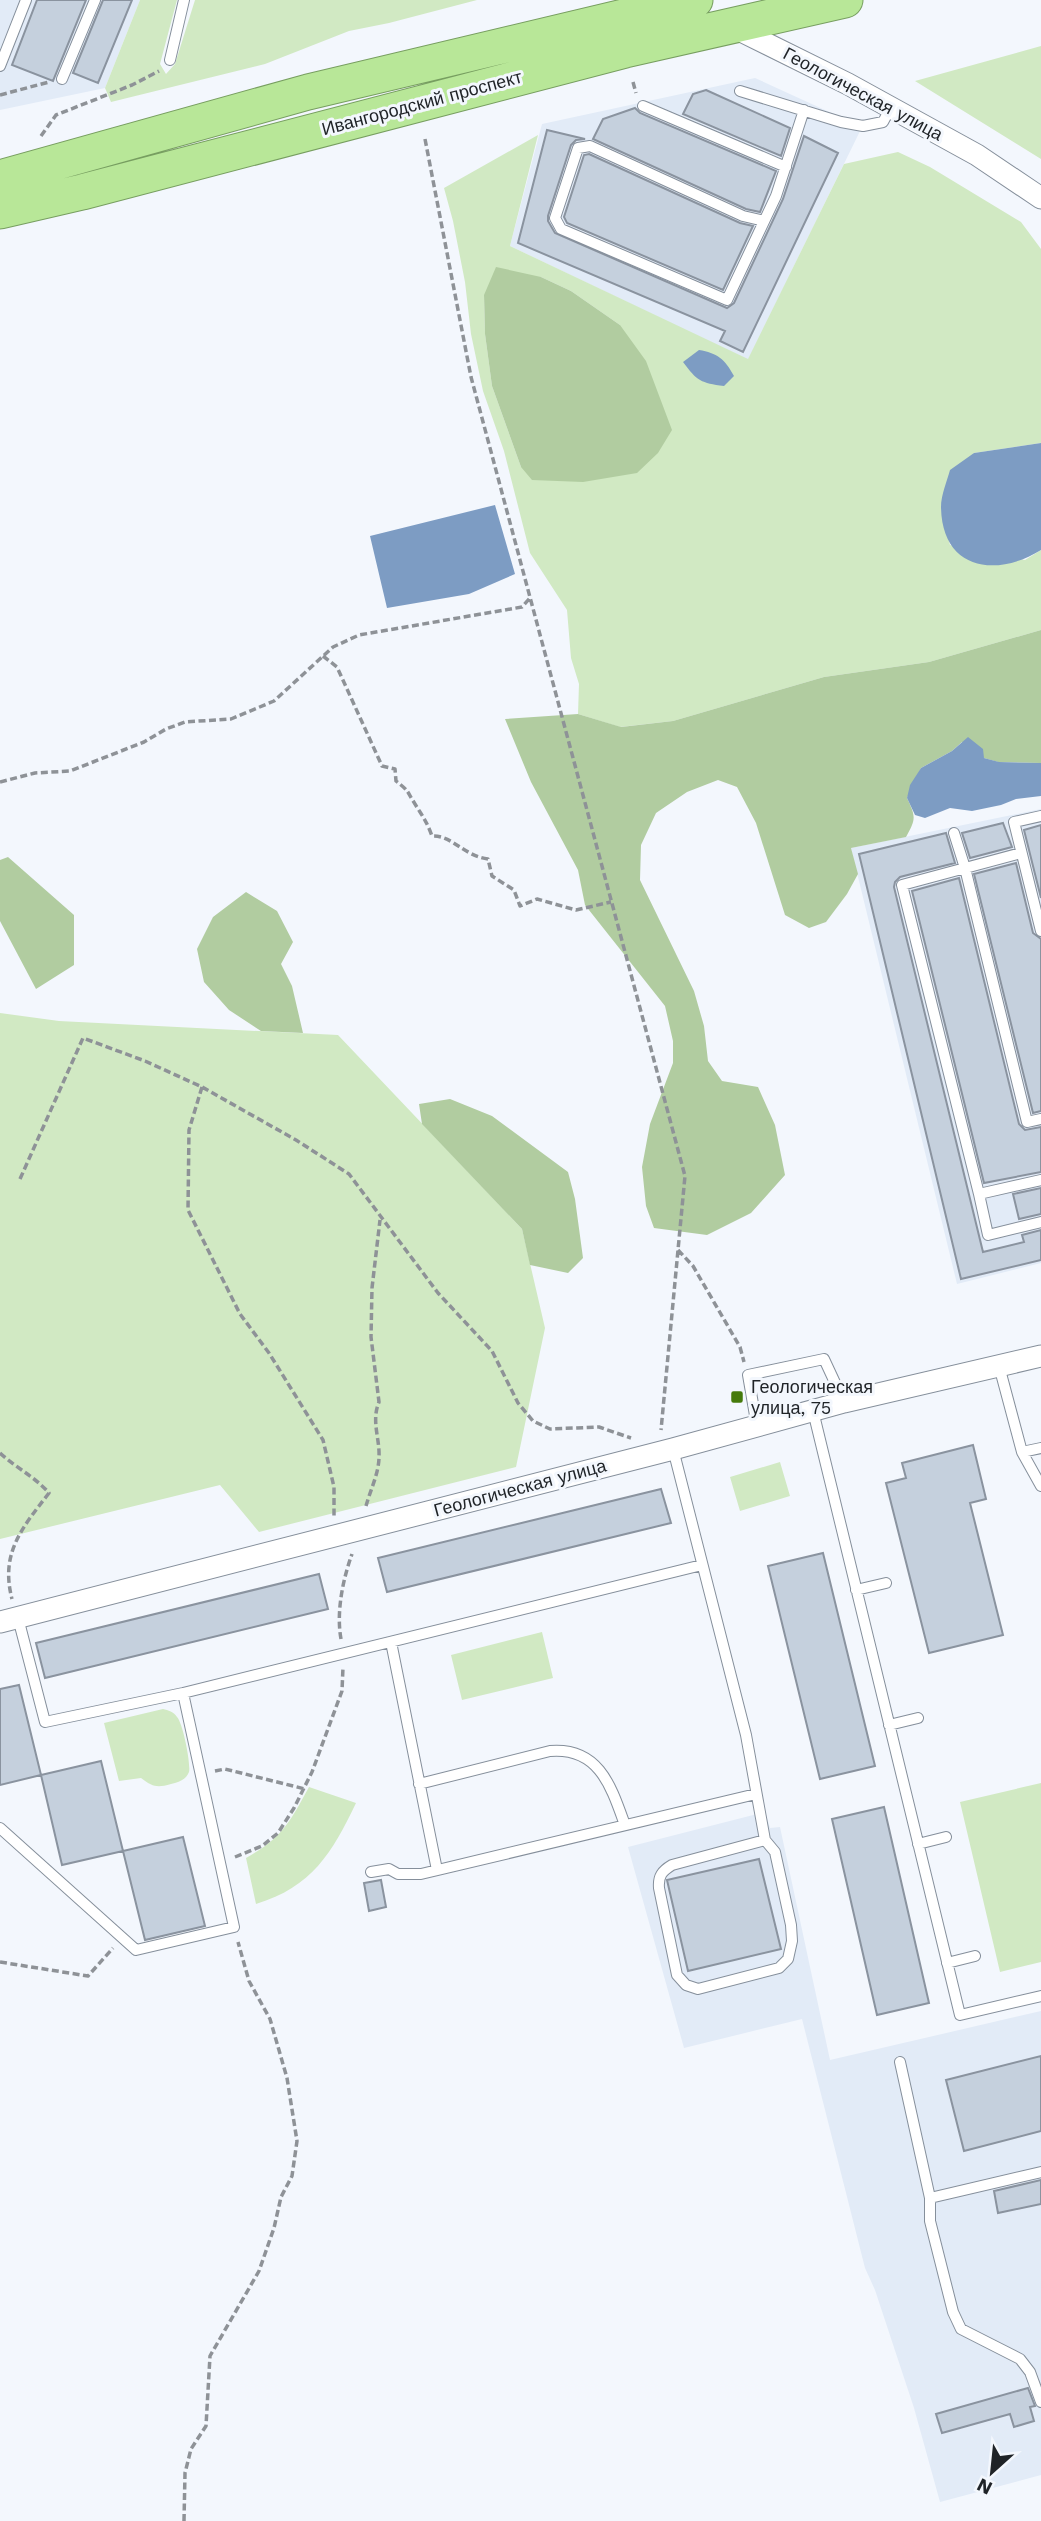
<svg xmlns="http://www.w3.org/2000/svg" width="1041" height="2521" font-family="'Work Sans',sans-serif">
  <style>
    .built { fill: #e2ebf7 }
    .green { fill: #d1e9c3; fill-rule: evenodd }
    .forest { fill: #b1cca0 }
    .water { fill: #7d9cc3 }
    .building { fill: #c5d0dd; stroke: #8a939f; stroke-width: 2 }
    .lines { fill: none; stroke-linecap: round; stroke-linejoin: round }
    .service-casing { stroke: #858f9b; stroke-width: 12 }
    .minor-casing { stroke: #858f9b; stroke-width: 23 }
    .trunk-casing { stroke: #779e60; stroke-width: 37 }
    .path { stroke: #8e9297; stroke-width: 3.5; stroke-dasharray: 7 3.5; stroke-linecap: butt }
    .service { stroke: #fff; stroke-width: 10 }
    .minor { stroke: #fff; stroke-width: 21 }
    .trunk { stroke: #b8e798; stroke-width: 35 }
    .poi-dot { fill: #457a0b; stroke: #f3f7fd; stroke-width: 2.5 }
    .labels { text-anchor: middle; stroke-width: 6; stroke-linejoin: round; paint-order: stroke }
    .street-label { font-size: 18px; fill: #1f2327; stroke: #f3f7fd }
    .poi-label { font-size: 18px; fill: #1f2327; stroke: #f3f7fd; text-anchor: start }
  </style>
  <rect width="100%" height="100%" fill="#f3f7fd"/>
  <!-- built -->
  <path class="built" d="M0,0H140L105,88L0,110Z
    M755,78L862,127L748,360L510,246L542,124Z
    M1041,809V1263L957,1284L851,848Z
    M765,1812L770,1828L780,1827L830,2060L1041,2011V2475L940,2502L914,2408L875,2290L865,2268L802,2019L684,2048L628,1847Z"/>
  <!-- green -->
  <path class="green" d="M140,0H177L160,64L166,74L175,64L195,0H477L389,23L349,31L265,64L111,102L105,88Z
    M1041,46V159L915,81Z
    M538,135L510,246L748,359L844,164L898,152L930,167L1021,222L1041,249V443L974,453L941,506L950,545L1025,560L1041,550V630L929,662L824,677L673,721L620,727L578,714L579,684L571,658L567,610L530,553L504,451L483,391L471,334L465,282L453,221L444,188ZM541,277L571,291L620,325L521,467L492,386L485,334L484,295Z
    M0,1013L59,1021L338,1035L522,1229L545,1328L516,1467L259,1532L220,1485L0,1539Z
    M780,1462L790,1496L740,1511L730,1477Z
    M542,1632L553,1678L462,1700L451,1655Z
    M163,1709C168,1710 174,1712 177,1717C183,1723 191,1764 189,1772C186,1780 179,1782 171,1784C157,1788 153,1787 141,1778L119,1781L104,1723Z
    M1041,1783V1962L1000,1972L960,1802Z
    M309,1787L356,1803C332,1853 312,1887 256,1904L246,1858C282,1838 290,1822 309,1787Z"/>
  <!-- forest -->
  <path class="forest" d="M496,267L541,277L571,291L620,325L646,361L672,430L658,453L637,473L583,482L532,480L521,467L492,386L485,334L484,295Z
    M1041,630V763L998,762L984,758L962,742L952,751L921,768L907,798C916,817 916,819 906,837L851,848L858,874L847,894L826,922L809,928L785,915L756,823L737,787L718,780L687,792L656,813L641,845L640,880L694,991L704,1026L708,1061L722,1081L758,1087L775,1125L785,1175L751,1213L707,1235L654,1228L646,1206L642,1167L650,1124L673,1063V1041L665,1006L585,905L578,870L531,782L505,719L578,714L621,727L673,721L824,677L929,662Z
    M8,857L74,915V965L36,989L0,921V860Z
    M246,892L277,911L293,942L281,964L292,986L303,1033L261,1031L229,1010L204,982L197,949L213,917Z
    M450,1099L492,1116L568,1172L575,1199L583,1258L568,1273L530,1265L522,1229L422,1124L419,1104Z"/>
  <!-- water -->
  <path class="water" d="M699,350C717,353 725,359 734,376L724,386C701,383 697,381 683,362Z
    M1041,443V550C996,578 942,570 941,507C941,495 947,481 950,470L974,453Z
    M495,505L515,574L469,594L387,608L370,536Z
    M968,737L983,749L984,758L999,762L1041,763V796L1016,799L1001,805L972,811L950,808L925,818L915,815L907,798L910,785L921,768L952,751Z"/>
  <!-- building -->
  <path class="building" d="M37,0H86L53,81L12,65Z
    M103,0H132L98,83L73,73Z
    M706,90L790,128L781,156L683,114L693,94Z
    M635,108L640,113L776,171L760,212L746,209L593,139L603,119Z
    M547,130L585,139L576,140L571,145L548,216V221L555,233L727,308L734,303L783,199L804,136L838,153L743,352L720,341L725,331L518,243Z
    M589,154L740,223L753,226L723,290L567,223L564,217L584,155Z
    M1003,823L1012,847L970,858L962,833Z
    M1041,825V898L1024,830Z
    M946,833L955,863L900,877L895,882L894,887L983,1252L1024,1242L1022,1235L1041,1230V1260L961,1279L859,854Z
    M1016,863L1033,933L1041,939V1111L1033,1113L974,874Z
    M959,878L1019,1124L1025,1130L1041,1127V1172L984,1183L912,891Z
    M1041,1188V1214L1019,1219L1013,1194Z
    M973,1445L986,1499L970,1503L1003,1635L929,1653L886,1483L906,1478L902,1463Z
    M661,1489L671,1523L387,1592L378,1558Z
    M823,1553L875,1766L820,1779L768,1566Z
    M319,1574L328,1609L45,1678L36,1643Z
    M19,1685L41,1775L0,1785V1689Z
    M101,1761L123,1851L62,1865L41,1775Z
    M884,1807L929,2003L877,2015L832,1819Z
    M183,1837L205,1926L145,1940L123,1851Z
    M759,1859L781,1949L688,1971L667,1880Z
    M381,1880L386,1907L369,1911L364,1883Z
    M1041,2056V2131L964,2151L946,2080Z
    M1041,2180V2204L998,2213L994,2191Z
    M1028,2388L1035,2406L1030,2407L1034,2421L1014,2427L1010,2414L942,2433L936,2414Z"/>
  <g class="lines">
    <!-- service casing -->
    <g class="service-casing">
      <path id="service" d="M170,60L184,0
        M0,66L26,0
        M62,79L95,0
        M740,91L841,122L863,126L883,122L891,107
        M643,106L786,167
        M764,221L743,216L590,146L578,148L555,218L561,229L727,300L776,196L804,110
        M1041,816L1014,822L1041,931
        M954,833L965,868L1027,1122L1041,1119
        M1021,853L902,885L979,1194L1041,1180
        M979,1194L988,1235L1041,1222
        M999,1366L1022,1452L1041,1486
        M813,1411L960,2015L1041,1996
        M757,1427L748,1375L824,1359L844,1402
        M673,1449L746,1735L765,1840L775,1852L791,1925L792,1941L788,1959L779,1968L698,1989L686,1985L677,1975L659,1888C658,1876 662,1871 672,1865L765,1840
        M1022,1452L1041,1448
        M856,1590L886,1583
        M18,1618L45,1722L183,1693L702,1565
        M391,1642L437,1870
        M889,1725L918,1718
        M419,1784L550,1751C599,1747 611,1786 625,1825
        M0,1828L136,1950L234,1927L183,1693
        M918,1844L946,1837
        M371,1872L389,1869L398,1874H421L756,1794
        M947,1963L975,1956
        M900,2062L930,2198V2221L953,2312L961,2329L1020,2359L1030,2372L1041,2402
        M930,2198L1041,2172"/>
    </g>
    <!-- minor casing -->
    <g class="minor-casing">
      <path id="minor" d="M731,26L848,84L977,155L1041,198
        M0,1622L673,1449L844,1402L1041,1356"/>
    </g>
    <!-- trunk casing -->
    <g class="trunk-casing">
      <path id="trunk" d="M0,178L308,92L695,0
        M0,211L82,192L625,50L845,0"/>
    </g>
    <!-- path -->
    <path class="path" d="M633,82L636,93
      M0,95L49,82
      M41,136L56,115L132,85L159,71
      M425,139L471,377L685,1176L661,1430
      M323,656L337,667L382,766L395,769L396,781C410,792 406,790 415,804C423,817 426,820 432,836C452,835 464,856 488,859L492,876L514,890L520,906L537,899L576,910L611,902
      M0,782L35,773L70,771L144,742L166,729L185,722L231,719L274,701L333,647L359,635L522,607L530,598
      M202,1087L189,1130L188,1210L240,1314L269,1353L323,1440L334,1487V1516
      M20,1179L83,1038L145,1061L202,1087L296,1140L349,1174L438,1293L492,1351L518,1403L533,1421L550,1429L599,1427L631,1438
      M678,1250L693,1266L740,1347L744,1362
      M0,1453C16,1468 34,1476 49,1493C22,1528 0,1553 12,1599
      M366,1506C370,1491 379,1473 379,1457C380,1439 371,1421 379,1402L371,1337L372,1288L380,1220
      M341,1639C336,1612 343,1579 352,1554
      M215,1771L225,1769L305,1789
      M235,1857L262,1846L278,1833L294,1808L312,1772L342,1691L343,1667
      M0,1962L88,1976L113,1948
      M184,2521L185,2473L191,2449L206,2426L210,2356L259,2271L274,2228L281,2197L292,2176L297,2141L287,2078L270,2019L249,1981L238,1942"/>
    <!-- service -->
    <use href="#service" class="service"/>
    <!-- minor -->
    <use href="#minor" class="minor"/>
    <!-- trunk -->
    <use href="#trunk" class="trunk"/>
  </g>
  <!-- markers -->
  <rect class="poi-dot" x="730" y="1390" width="14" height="14" rx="3.5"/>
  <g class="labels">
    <!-- street labels -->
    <g class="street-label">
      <text transform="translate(863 94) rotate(28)" y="6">Геологическая улица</text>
      <text transform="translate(422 103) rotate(-15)" y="6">Ивангородский проспект</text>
      <text transform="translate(520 1488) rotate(-15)" y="6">Геологическая улица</text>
    </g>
    <!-- poi labels -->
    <g class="poi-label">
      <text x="751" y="1393">Геологическая<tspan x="751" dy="21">улица, 75</tspan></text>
    </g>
  </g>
  <!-- north arrow -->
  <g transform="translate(992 2472) rotate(207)" stroke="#f3f7fd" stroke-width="5" paint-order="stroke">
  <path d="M0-5L12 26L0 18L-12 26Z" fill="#1f2327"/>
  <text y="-10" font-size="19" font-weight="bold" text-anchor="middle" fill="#1f2327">N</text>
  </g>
</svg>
